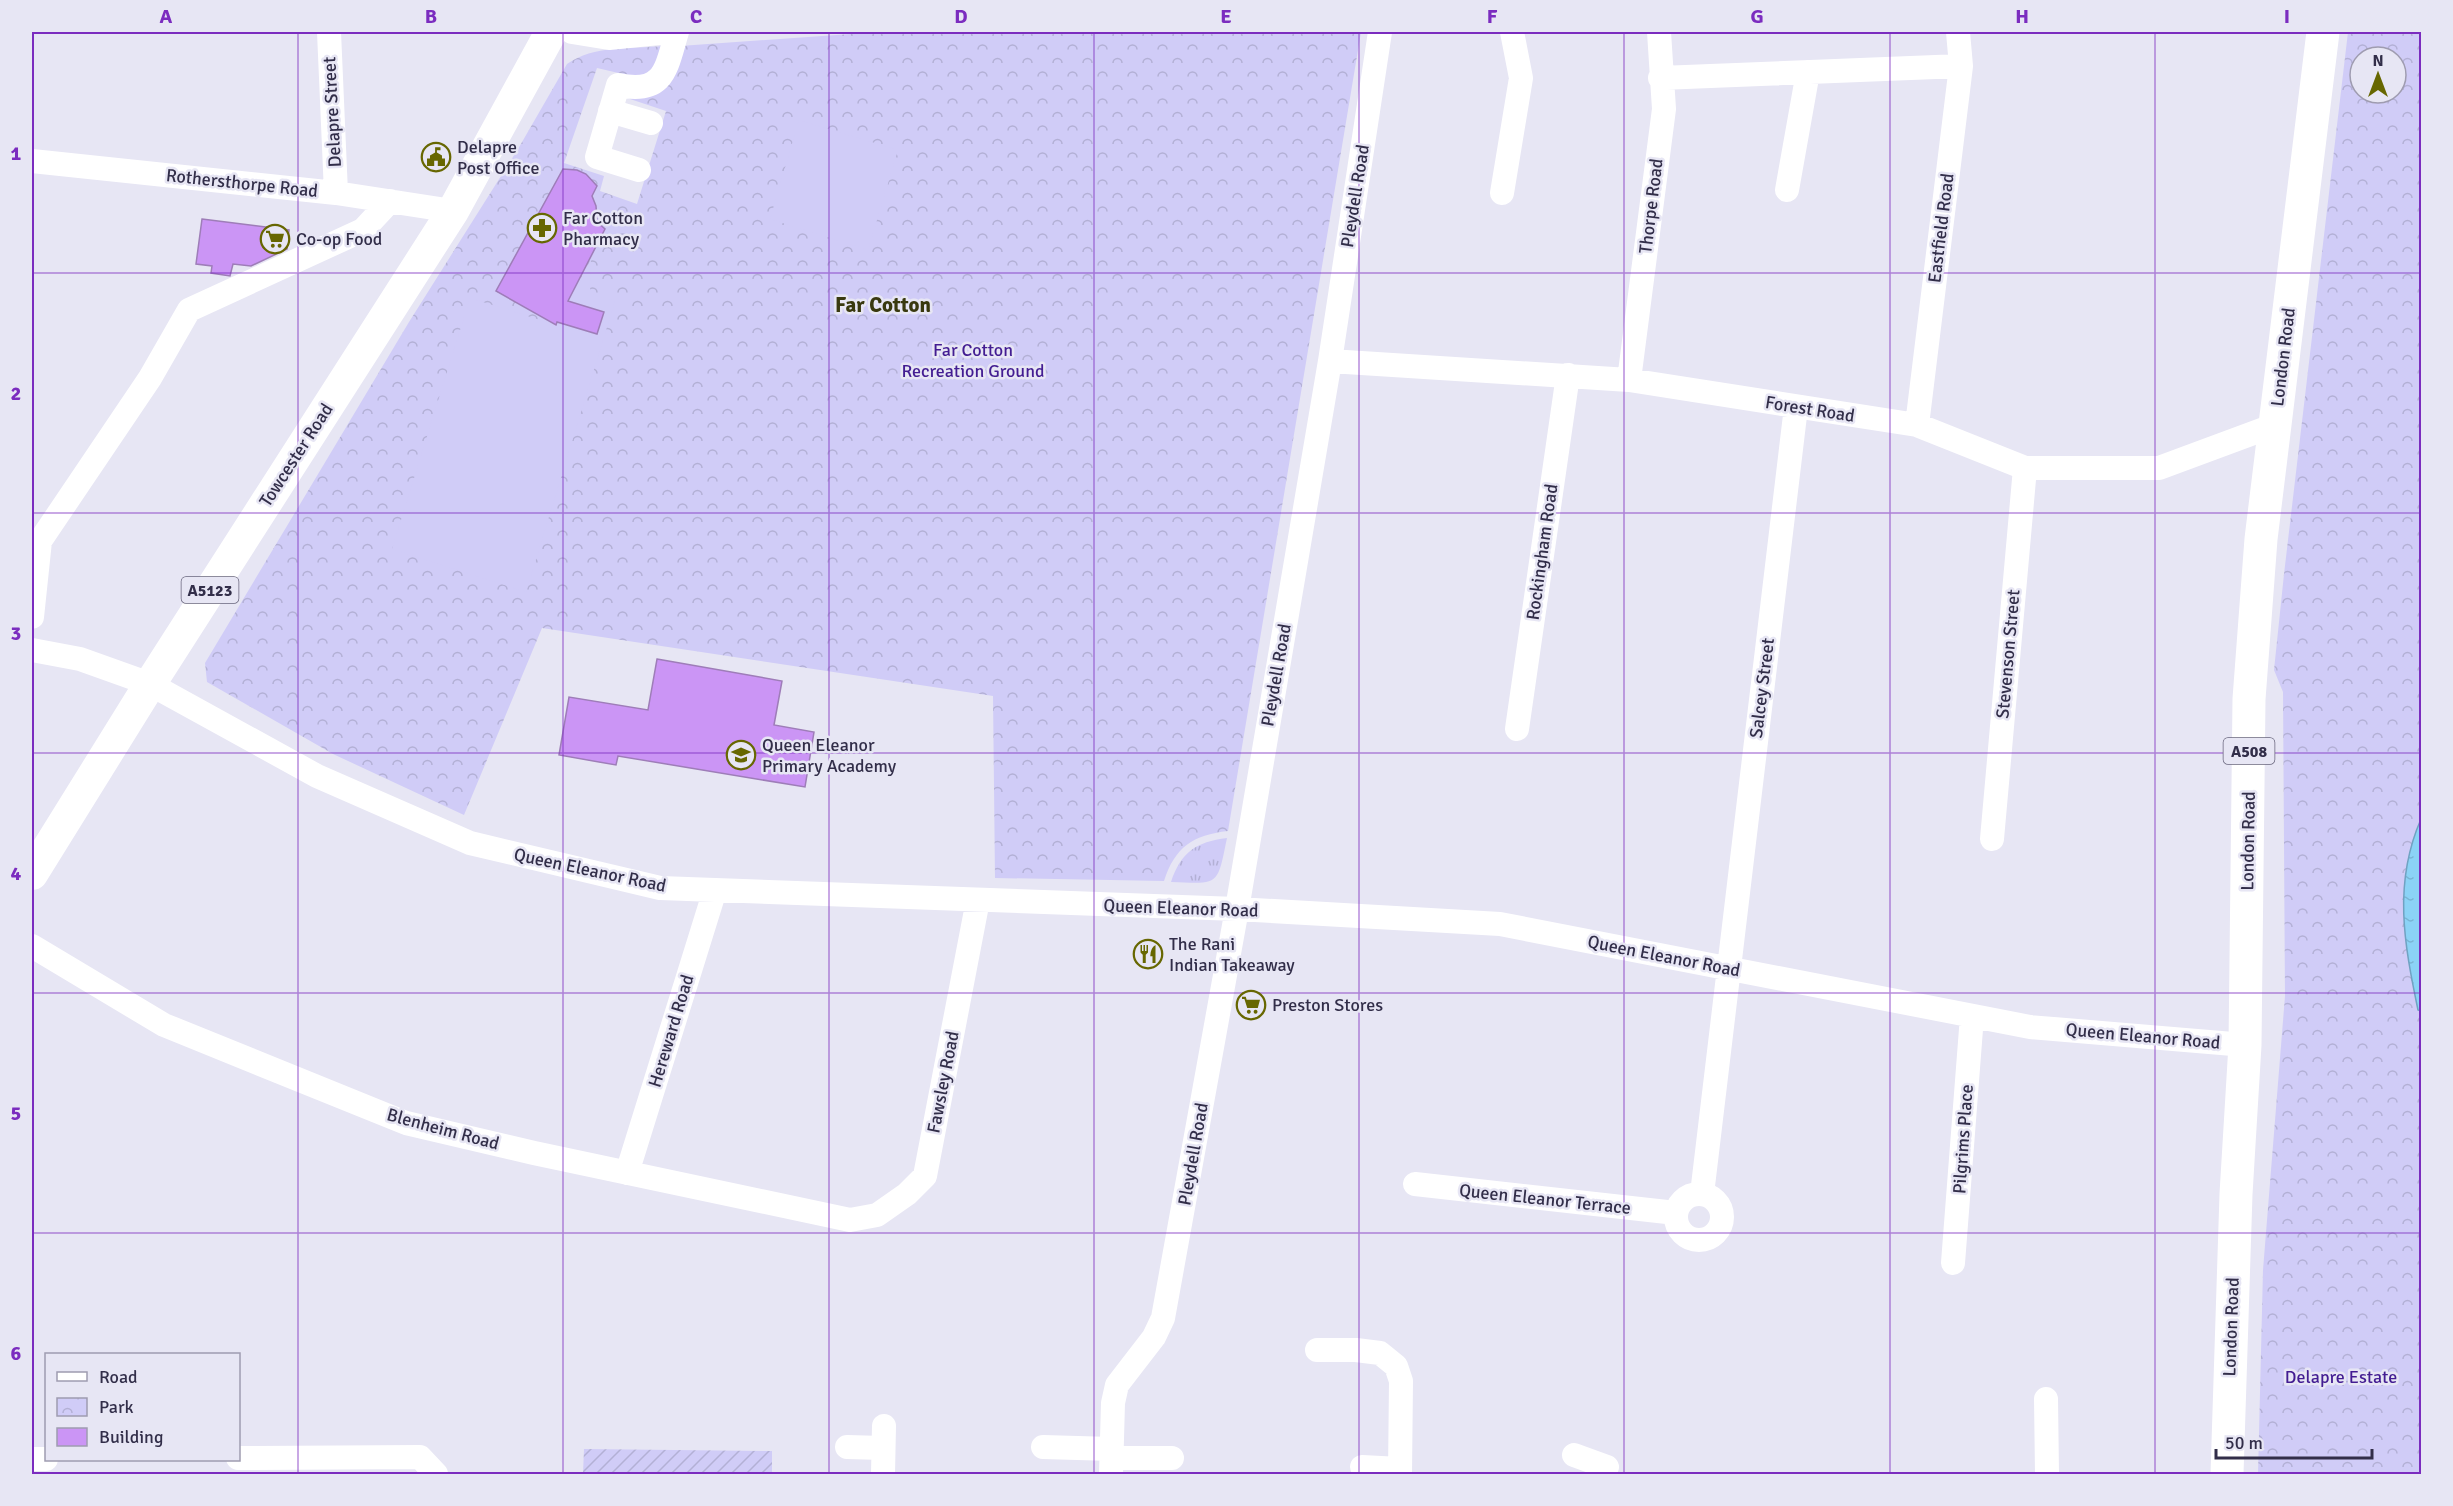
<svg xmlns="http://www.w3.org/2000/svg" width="2453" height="1506" font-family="Signika,sans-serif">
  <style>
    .grass { fill: url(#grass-tufts) }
    .park { fill: url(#park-crowns); fill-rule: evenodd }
    .garden { fill: url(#garden-furrows) }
    .pitch { fill: #d0ccf7 }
    .water { fill: url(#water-ripples); stroke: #70a2c2; stroke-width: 1.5 }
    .building { fill: #cb95f5; stroke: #9e7db8; stroke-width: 1.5 }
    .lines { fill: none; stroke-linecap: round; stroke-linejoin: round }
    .minor { stroke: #fff; stroke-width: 24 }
    .major { stroke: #fff; stroke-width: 32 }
    .highway { stroke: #fff; stroke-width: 33 }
    .grid { fill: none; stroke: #7b2cbf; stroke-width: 1.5; stroke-opacity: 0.55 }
    .labels { text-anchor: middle; stroke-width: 5; stroke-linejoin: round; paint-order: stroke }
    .shield { fill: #e7e6f4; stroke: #68657c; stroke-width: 1.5 }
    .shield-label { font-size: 16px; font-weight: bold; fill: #322e49 }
    .street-label { font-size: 18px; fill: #322e49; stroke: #e7e6f4 }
    .poi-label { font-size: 18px; fill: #322e49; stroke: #e7e6f4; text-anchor: start }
    .park-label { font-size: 18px; fill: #431d92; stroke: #e7e6f4 }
    .quarter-label { font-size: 21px; font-weight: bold; fill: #39390f; stroke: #e7e6f4 }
    .neatline { fill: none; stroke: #7b2cbf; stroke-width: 2 }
    .grid-label { font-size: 20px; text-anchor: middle; font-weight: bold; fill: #7b2cbf }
  </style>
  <defs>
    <pattern id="grass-tufts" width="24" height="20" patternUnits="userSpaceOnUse" patternTransform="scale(1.5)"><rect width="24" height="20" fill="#d0ccf7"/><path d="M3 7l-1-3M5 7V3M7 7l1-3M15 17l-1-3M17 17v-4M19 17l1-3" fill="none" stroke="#b3b0d5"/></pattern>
    <pattern id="park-crowns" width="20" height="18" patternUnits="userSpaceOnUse" patternTransform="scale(1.5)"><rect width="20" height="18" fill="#d0ccf7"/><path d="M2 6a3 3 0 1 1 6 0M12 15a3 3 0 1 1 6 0" fill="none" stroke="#b3b0d5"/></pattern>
    <pattern id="garden-furrows" width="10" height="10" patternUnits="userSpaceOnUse" patternTransform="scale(1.5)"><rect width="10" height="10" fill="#d0ccf7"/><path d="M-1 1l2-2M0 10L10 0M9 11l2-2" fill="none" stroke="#b3b0d5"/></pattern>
    <pattern id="water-ripples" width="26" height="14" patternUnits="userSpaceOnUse" patternTransform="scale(1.5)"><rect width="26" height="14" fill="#8bd3f6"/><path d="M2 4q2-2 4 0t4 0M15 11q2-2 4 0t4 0" fill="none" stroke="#78b5d4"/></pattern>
  </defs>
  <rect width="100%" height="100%" fill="#e7e6f4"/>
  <!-- grass -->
  <path class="grass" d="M1227,838C1217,886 1220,884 1171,882C1181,852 1196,842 1227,838Z"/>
  <!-- park -->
  <path class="park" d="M879,32H1361L1228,831C1193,835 1175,847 1164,881L995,878L993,696L542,628L464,815L333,754L207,682L205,663L409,322L518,149L567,64C594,45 630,49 663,46L659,63L640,78L597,68L564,163L604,176L600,191L637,204L666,111L624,97L680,46Z
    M2348,32H2421V1474H2258L2263,1270L2285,996L2283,692L2274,670L2284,574ZM2360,57H2396V93H2360Z"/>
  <!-- garden -->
  <path class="garden" d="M584,1449L772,1451V1474H583Z"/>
  <!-- pitch -->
  <path class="pitch" d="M799,120L898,150L868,250L770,219Z
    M591,259L590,294L615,301L526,592L392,549L470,298L556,325Z"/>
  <!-- water -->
  <path class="water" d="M2421,819V1011L2418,1010C2404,943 2393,883 2421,819Z"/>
  <!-- building -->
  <path class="building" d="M563,169L577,170L586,174L597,186L592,196L596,206L597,222L605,229L568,301L604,312L597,334L557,322L556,325L496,291Z
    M202,219L289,230L287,249L251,266L233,264L230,276L211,273L212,266L196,264Z
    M657,659L782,681L774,725L814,732L805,787L618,756L616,765L559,755L569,697L648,710Z"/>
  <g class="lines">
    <!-- minor -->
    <path class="minor" d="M329,32L336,193
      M572,32L609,38L669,32
      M1660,78L1961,66
      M610,111L651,123
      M32,161L336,193L453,211
      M639,170L597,157L618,85C665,95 666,68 677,32
      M1787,190L1808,72
      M1502,193L1521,78L1512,32
      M1330,361L1629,380L1917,425L2025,468H2159L2275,425
      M1629,380L1664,109L1659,32
      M1917,425L1961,66L1958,32
      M32,617L40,541L150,378L189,310L363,230L390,201
      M32,650L80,659L150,684L317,776L470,843L660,888L1237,909L1500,924L2030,1027L2245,1045
      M1517,729L1568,375
      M1992,839L2025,468
      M32,946L164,1025L406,1123L534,1153L850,1220L877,1215L907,1194L925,1176L978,900
      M627,1173L715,890
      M1415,1184L1676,1213
      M1676 1217a23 23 0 1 1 46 0a23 23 0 1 1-46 0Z
      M1702,1194L1796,407
      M1953,1263L1972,1016
      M1317,1350H1356L1380,1353L1396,1366L1401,1381L1400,1474
      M2046,1399L2047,1474
      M847,1447L883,1448
      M1043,1447L1112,1449
      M1574,1455L1607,1467
      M238,1458L420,1457L436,1474
      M1111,1458H1172
      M32,1459H46
      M1362,1467L1400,1469
      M883,1474L884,1426
      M1111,1474L1113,1403L1117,1385L1154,1337L1163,1318L1237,909L1330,361L1380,32"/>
    <!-- major -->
    <path class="major" d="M32,874L150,684L453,211L551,32"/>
    <!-- highway -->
    <path class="highway" d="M2227,1474L2236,1194L2245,1045L2249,699L2261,539L2323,32"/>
  </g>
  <!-- grid -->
  <path class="grid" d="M298,32V1474M563,32V1474M829,32V1474M1094,32V1474M1359,32V1474M1624,32V1474M1890,32V1474M2155,32V1474M32,273H2422M32,513H2422M32,753H2422M32,993H2422M32,1233H2422"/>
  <!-- icons -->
  <defs>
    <g id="civic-ring" transform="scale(1.5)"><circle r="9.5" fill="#e7e6f4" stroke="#676701" stroke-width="1.5"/><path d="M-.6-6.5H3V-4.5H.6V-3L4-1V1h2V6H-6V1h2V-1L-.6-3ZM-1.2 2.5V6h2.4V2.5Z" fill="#676701"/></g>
    <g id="pharmacy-ring" transform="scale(1.5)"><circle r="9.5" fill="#e7e6f4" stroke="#676701" stroke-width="1.5"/><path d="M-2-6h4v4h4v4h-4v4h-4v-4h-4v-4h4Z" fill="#676701"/></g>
    <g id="supermarket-ring" transform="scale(1.5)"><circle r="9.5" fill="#e7e6f4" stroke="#676701" stroke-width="1.5"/><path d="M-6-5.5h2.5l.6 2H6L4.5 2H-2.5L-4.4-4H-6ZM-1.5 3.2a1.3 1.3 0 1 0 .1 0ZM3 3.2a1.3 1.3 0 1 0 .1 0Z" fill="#676701"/></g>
    <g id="school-ring" transform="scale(1.5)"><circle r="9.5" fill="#e7e6f4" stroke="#676701" stroke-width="1.5"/><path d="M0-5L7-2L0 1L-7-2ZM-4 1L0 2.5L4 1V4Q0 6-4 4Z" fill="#676701"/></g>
    <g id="restaurant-ring" transform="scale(1.5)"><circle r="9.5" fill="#e7e6f4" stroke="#676701" stroke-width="1.5"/><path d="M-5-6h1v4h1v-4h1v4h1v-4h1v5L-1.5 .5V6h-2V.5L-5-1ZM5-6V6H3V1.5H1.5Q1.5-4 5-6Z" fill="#676701"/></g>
  </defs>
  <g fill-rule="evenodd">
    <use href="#civic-ring" x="436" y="157"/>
    <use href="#pharmacy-ring" x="542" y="228"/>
    <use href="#supermarket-ring" x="275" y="239"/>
    <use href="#school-ring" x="741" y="755"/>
    <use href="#restaurant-ring" x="1148" y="954"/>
    <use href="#supermarket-ring" x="1251" y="1005"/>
  </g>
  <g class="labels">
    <!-- shield labels -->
    <g class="shield">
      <rect x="181.5" y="577" width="57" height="26" rx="4.5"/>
      <rect x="2223.5" y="738" width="51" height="26" rx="4.5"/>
    </g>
    <g class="shield-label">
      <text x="210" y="596">A5123</text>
      <text x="2249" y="757">A508</text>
    </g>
    <!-- street labels -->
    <g class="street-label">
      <text transform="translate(332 112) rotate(-93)" y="6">Delapre Street</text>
      <text transform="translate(242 183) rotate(6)" y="6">Rothersthorpe Road</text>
      <text transform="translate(1355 196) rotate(-81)" y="6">Pleydell Road</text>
      <text transform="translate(1651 206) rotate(-83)" y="6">Thorpe Road</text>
      <text transform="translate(1941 228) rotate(-83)" y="6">Eastfield Road</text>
      <text transform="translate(2283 357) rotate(-83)" y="6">London Road</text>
      <text transform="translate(1810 409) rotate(9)" y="6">Forest Road</text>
      <text transform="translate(296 455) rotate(-57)" y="6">Towcester Road</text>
      <text transform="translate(1542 552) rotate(-82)" y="6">Rockingham Road</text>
      <text transform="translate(2008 654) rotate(-85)" y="6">Stevenson Street</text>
      <text transform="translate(1276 675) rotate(-80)" y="6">Pleydell Road</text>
      <text transform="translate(1762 688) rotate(-83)" y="6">Salcey Street</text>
      <text transform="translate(2248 841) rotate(-89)" y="6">London Road</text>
      <text transform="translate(590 870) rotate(12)" y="6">Queen Eleanor Road</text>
      <text transform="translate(1181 908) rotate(2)" y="6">Queen Eleanor Road</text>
      <text transform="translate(1664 956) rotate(11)" y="6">Queen Eleanor Road</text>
      <text transform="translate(671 1031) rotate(-73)" y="6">Hereward Road</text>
      <text transform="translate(2143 1036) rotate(5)" y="6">Queen Eleanor Road</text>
      <text transform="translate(943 1082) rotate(-79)" y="6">Fawsley Road</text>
      <text transform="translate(443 1129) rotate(15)" y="6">Blenheim Road</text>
      <text transform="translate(1963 1139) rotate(-86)" y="6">Pilgrims Place</text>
      <text transform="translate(1193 1154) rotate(-80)" y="6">Pleydell Road</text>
      <text transform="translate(1545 1199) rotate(6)" y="6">Queen Eleanor Terrace</text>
      <text transform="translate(2231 1327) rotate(-88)" y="6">London Road</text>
    </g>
    <!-- poi labels -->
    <g class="poi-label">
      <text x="457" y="153">Delapre<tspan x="457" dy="21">Post Office</tspan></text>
      <text x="563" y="224">Far Cotton<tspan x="563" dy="21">Pharmacy</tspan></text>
      <text x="296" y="245">Co-op Food</text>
      <text x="762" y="751">Queen Eleanor<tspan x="762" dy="21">Primary Academy</tspan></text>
      <text x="1169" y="950">The Rani<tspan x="1169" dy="21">Indian Takeaway</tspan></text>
      <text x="1272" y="1011">Preston Stores</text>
    </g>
    <!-- park labels -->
    <g class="park-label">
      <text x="973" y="356">Far Cotton<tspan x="973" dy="21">Recreation Ground</tspan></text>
      <text x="2341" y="1383">Delapre Estate</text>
    </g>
    <!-- quarter labels -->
    <g class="quarter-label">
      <text x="883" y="312">Far Cotton</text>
    </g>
  </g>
  <!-- border -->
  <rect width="2453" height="1506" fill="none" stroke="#e7e6f4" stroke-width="66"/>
  <!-- legend -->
  <rect x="45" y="1353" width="195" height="108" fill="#e7e6f4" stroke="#9f9cb0" stroke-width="1.5"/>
  <rect x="57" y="1372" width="30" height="9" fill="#ffffff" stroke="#9f9cb0" stroke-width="1.5"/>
  <text x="99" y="1383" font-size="18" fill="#322e49">Road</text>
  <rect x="57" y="1398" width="30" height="18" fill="url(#park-crowns)" stroke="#9f9cb0" stroke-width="1.5"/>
  <text x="99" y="1413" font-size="18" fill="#322e49">Park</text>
  <rect x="57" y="1428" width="30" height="18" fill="#cb95f5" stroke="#9f9cb0" stroke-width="1.5"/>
  <text x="99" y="1443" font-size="18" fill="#322e49">Building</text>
  <!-- north arrow -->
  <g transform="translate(2378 75)"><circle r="28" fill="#e7e6f4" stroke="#9f9cb0" stroke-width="1.5"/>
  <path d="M0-4.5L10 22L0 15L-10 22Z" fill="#676701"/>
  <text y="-9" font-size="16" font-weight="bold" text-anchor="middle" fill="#322e49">N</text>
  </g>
  <!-- scale -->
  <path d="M2216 1449v9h156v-9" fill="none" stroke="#322e49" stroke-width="3"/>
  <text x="2225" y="1449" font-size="18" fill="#322e49" stroke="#e7e6f4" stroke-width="4.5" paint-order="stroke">50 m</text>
  <rect x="33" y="33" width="2387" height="1440" class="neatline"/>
  <g class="grid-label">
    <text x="166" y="23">A</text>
    <text x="431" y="23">B</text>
    <text x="696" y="23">C</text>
    <text x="961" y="23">D</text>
    <text x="1226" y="23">E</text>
    <text x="1492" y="23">F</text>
    <text x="1757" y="23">G</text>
    <text x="2022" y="23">H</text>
    <text x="2287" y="23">I</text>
    <text x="16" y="160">1</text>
    <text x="16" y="400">2</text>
    <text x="16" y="640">3</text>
    <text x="16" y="880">4</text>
    <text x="16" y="1120">5</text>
    <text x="16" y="1360">6</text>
  </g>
</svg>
